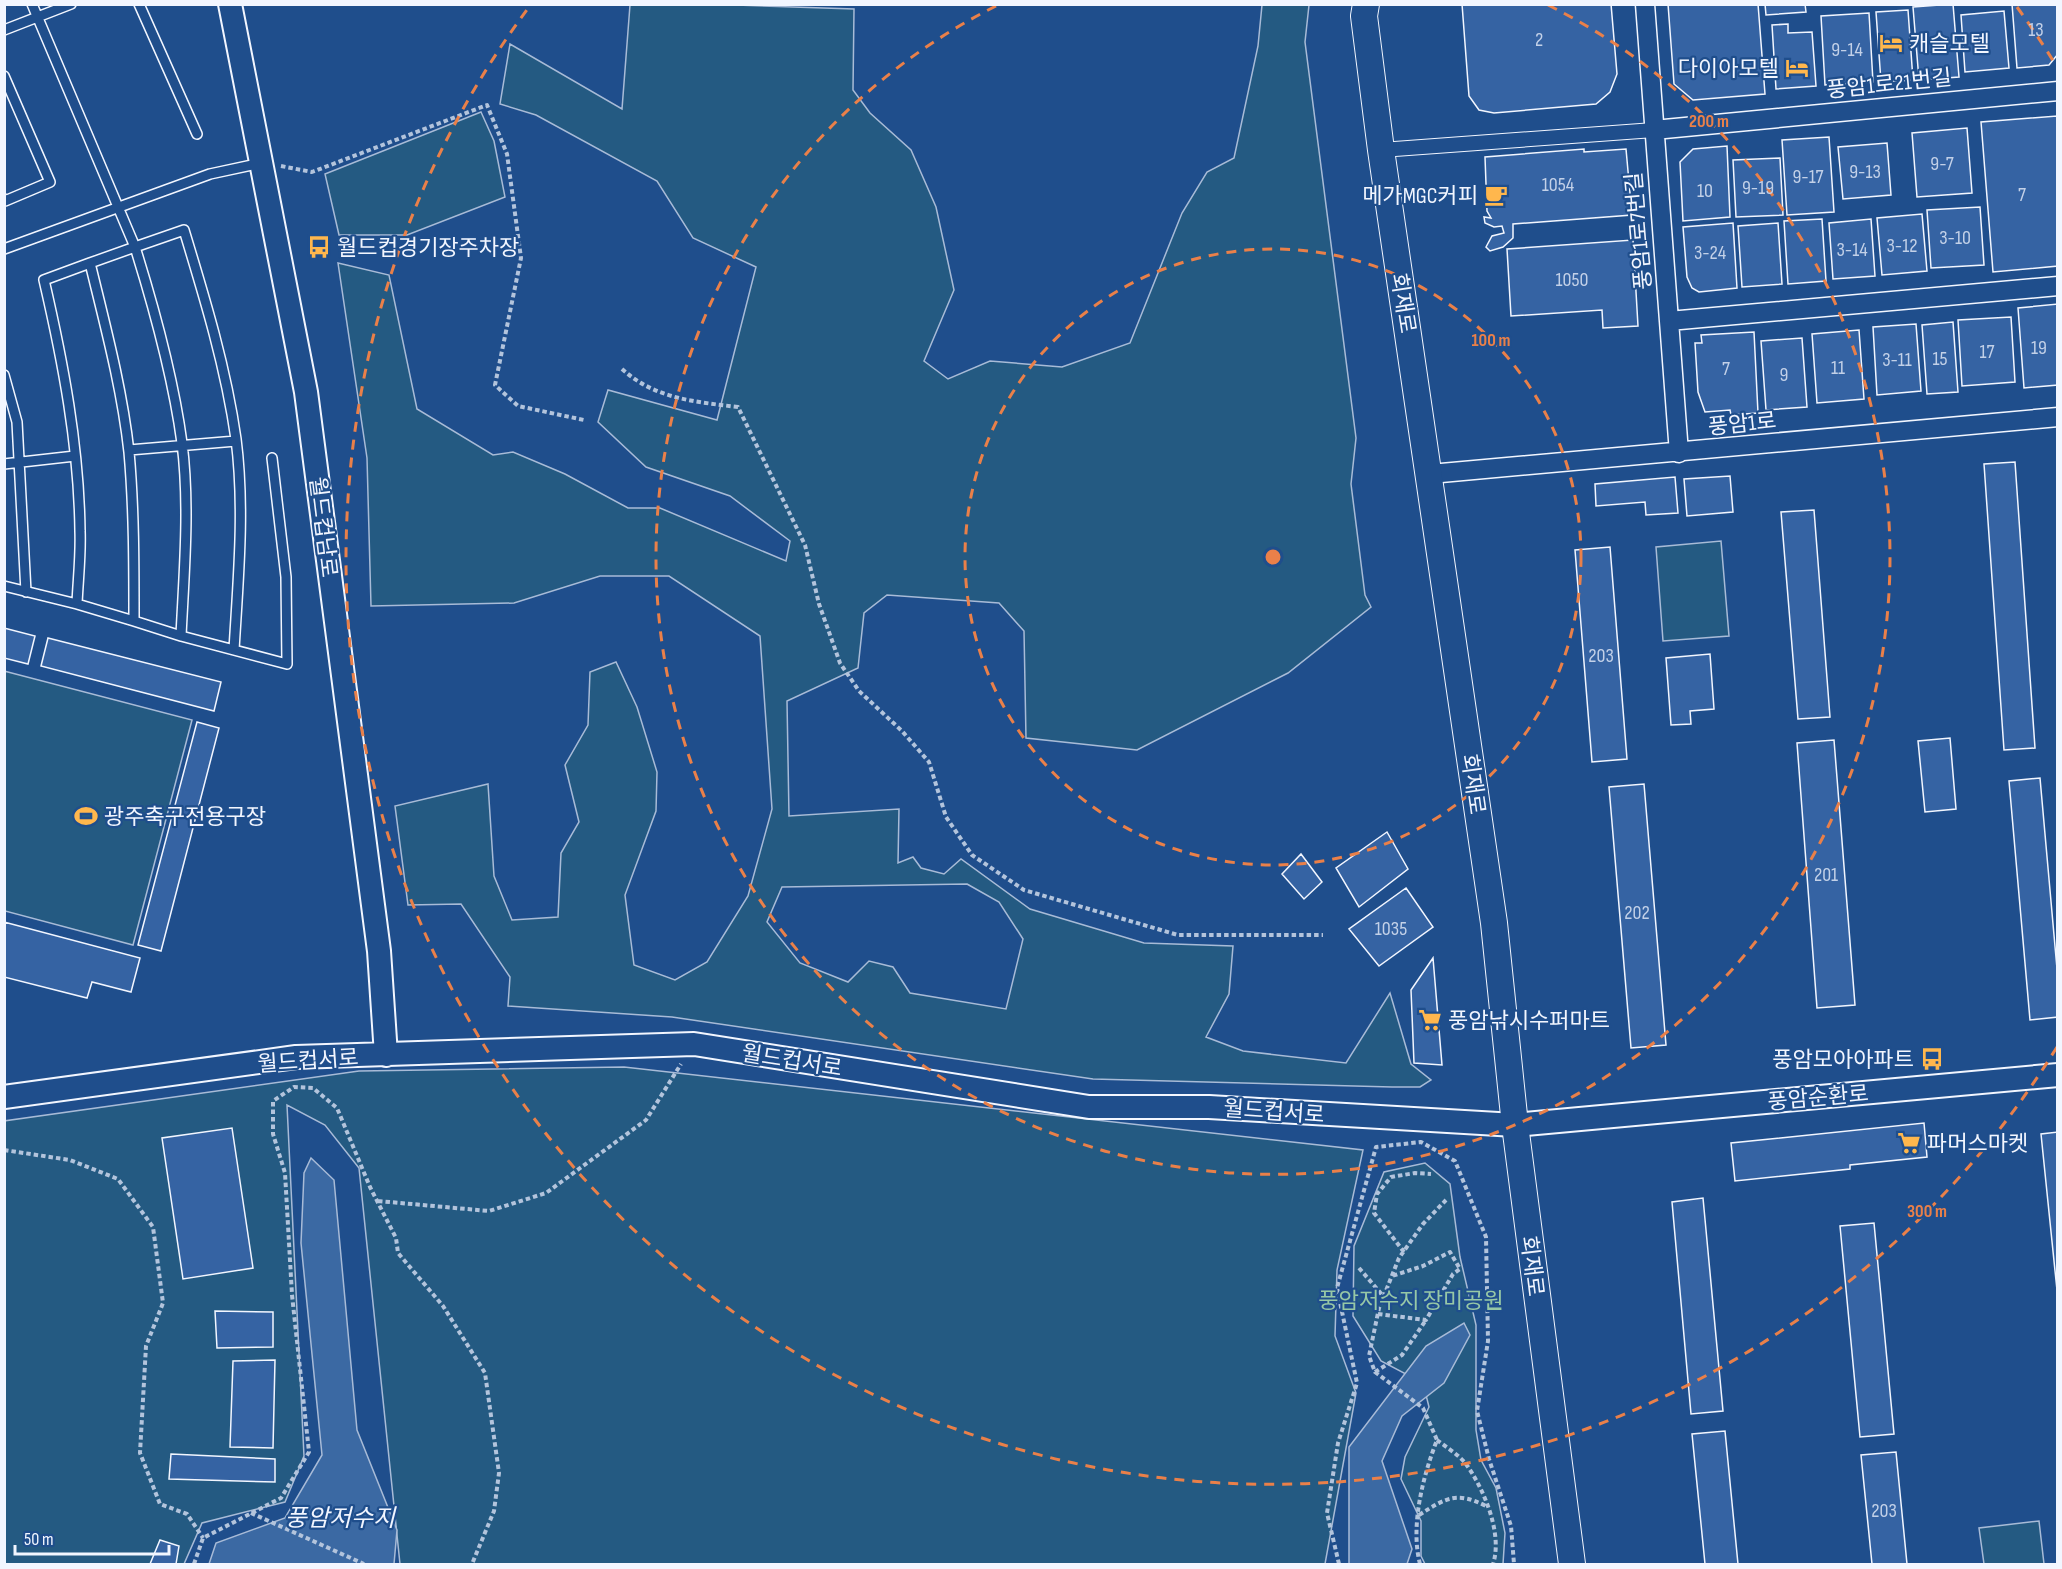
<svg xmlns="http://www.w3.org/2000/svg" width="2062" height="1569" font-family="'Sofia Sans Condensed','Noto Sans KR',sans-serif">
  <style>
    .green { fill: #245a82; stroke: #a8bbd7; stroke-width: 1.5; fill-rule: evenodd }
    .water { fill: #3b69a3; stroke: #a8bbd7; stroke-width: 1.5 }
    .building { fill: #3563a3; stroke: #f2f6ff; stroke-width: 1.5 }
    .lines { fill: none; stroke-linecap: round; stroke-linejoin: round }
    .service-casing { stroke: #f2f6ff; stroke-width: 12 }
    .pedestrian-casing { stroke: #f2f6ff; stroke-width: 16 }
    .minor-casing { stroke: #f2f6ff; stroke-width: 21 }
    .tertiary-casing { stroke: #f2f6ff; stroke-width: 26 }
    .secondary-casing { stroke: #f2f6ff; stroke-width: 28 }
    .path { stroke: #b3c4dc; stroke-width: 4; stroke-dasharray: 4.5 3; stroke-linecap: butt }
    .service { stroke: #1f4e8c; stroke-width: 9 }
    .pedestrian { stroke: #1f4e8c; stroke-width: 14 }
    .minor { stroke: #1f4e8c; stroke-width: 18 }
    .tertiary { stroke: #1f4e8c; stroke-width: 22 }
    .secondary { stroke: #1f4e8c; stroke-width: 26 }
    .ring { fill: none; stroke: #ea8049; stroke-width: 3; stroke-dasharray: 10 8 }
    .labels { text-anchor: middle; stroke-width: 4.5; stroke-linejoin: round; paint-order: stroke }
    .number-label { font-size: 20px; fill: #c3d1e8 }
    .poi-label { font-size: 22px; fill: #f2f6ff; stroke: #1f4e8c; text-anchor: start }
    .street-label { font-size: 22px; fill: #f2f6ff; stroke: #1f4e8c }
    .park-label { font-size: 22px; fill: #97c8a6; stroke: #1f4e8c }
    .water-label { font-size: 24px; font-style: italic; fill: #f2f6ff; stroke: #1f4e8c }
    .centre { fill: #ea8049; stroke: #1f4e8c; stroke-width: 3 }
    .ring-label { font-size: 18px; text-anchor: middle; font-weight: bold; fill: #ea8049; stroke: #1f4e8c; stroke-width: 4.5; stroke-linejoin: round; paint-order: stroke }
  </style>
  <rect width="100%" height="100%" fill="#1f4e8c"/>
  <!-- green -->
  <path class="green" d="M736,5L854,9L853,90L870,113L911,150L936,207L954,290L924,361L948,379L990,361L1062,367L1130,343L1182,213L1207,172L1234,158L1258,46L1262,5H1309L1305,42L1356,438L1351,484L1365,595L1371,607L1288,673L1137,750L1026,738L1024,631L999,603L887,595L864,613L858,668L787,701L789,816L899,809L898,863L913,857L921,868L944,874L961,859L1030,909L1144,943L1233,946L1229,994L1206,1037L1243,1051L1346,1063L1390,993L1411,1064L1431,1080L1420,1087H1392L1093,1079L672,1017L508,1006L510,977L461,904L408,905L395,806L488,784L494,876L512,920L558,917L561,853L579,822L565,765L588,725L590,672L616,662L637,707L657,772L656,811L625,895L634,965L675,980L707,962L748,896L772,809L760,636L669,576H600L514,603L371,606L367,458L338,263L389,275L417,409L493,455L513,452L565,474L628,508H660L786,561L790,541L730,496L646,467L598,422L608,390L717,420L756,267L693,238L657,181L536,115L500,104L510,44L622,109L630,5ZM967,884L999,902L1023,939L1006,1009L910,993L893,967L869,961L848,982L800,963L767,922L782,887Z
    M481,112L494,141L505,197L407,235H339L325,174Z
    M1721,541L1729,636L1663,641L1656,547Z
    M4,671L192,720L133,945L5,911Z
    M624,1067L1363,1150L1337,1270L1335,1336L1356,1393L1325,1564H400L359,1168L325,1125L287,1105L304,1456L285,1502L202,1523L184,1564H5L4,1121L359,1071Z
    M1425,1163L1450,1184L1460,1257L1476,1325V1430L1481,1460L1496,1488L1505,1533L1503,1564H1425L1421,1556V1521L1401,1479L1405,1457L1429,1407L1423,1383L1381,1361L1353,1316L1354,1246L1384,1172Z
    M2039,1521L2044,1564H1984L1979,1528Z"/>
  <!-- water -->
  <path class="water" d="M311,1158L334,1180L357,1430L397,1530L394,1564H209L216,1543L285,1518L322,1455L301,1243L304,1173Z
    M1464,1323L1470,1335L1444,1383L1402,1416L1382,1461L1412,1549L1407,1564H1349V1447L1426,1346Z"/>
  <!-- building -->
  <path class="building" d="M1462,4H1611L1617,74L1610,92L1596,104L1494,113L1479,110L1469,96Z
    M1668,4H1758L1765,94L1693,100L1674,84Z
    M1765,4H1805L1806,12L1766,15Z
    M1953,4L1959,77L1919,80L1913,7Z
    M2012,4H2058V54L2049,65L2017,68Z
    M1908,10L1913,80L1881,82L1876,12Z
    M2004,11L2009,68L1965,72L1961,15Z
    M1869,13L1873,82L1825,85L1821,16Z
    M1788,24V33L1812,32L1816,86L1776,89L1772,25Z
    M2057,116L2058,266L1993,272L1981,122Z
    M1967,128L1972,193L1917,197L1912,133Z
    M1829,137L1834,212L1787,215L1782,140Z
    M1887,143L1891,195L1843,199L1838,147Z
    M1727,146L1730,217L1683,221L1680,162L1693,149Z
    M1584,149V152L1626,149L1632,215L1513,224V238L1503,247L1490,251L1486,247L1492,236L1504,233L1502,226L1494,227L1485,223L1484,217L1491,218L1487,211L1485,157Z
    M1780,158L1783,215L1736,217L1733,160Z
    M1980,207L1984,265L1931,268L1927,210Z
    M1922,214L1927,271L1882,275L1877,218Z
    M1822,219L1826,281L1788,284L1784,221Z
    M1871,219L1875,276L1833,279L1829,223Z
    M1733,223L1737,288L1699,292L1692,288L1687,277L1683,227Z
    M1778,223L1782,284L1742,287L1738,226Z
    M1633,240L1638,326L1603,328L1602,310L1511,316L1507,249Z
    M2058,304V385L2024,388L2018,308Z
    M2011,317L2015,382L1962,386L1958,320Z
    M1953,322L1958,392L1927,394L1922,325Z
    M1916,324L1921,391L1877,395L1873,327Z
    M1859,330L1864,399L1817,403L1812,334Z
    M1754,332L1758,413L1731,415L1730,410L1705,412L1698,392L1695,343H1702L1701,335Z
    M1802,338L1807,407L1766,410L1761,341Z
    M2015,462L2035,748L2004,750L1984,464Z
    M1730,476L1733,512L1687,516L1684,479Z
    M1675,477L1678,513L1646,515L1645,502L1596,506L1595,484Z
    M1814,510L1830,717L1798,719L1781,512Z
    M1610,547L1627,759L1592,762L1575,550Z
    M4,628L35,636L28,664L4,658Z
    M48,638L221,682L214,711L41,666Z
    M1710,654L1714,709L1690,711L1691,724L1671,725L1666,658Z
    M197,722L219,728L161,951L138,945Z
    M1950,738L1956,809L1925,812L1918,741Z
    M1834,740L1855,1005L1817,1008L1797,743Z
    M2040,778L2058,980V1017L2030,1020L2009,781Z
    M1644,784L1666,1045L1631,1048L1609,787Z
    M1387,832L1408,869L1359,907L1336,868Z
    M1301,854L1322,882L1304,899L1282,874Z
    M1406,888L1433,927L1379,966L1349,929Z
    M4,922L140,958L131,992L92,982L87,998L4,977Z
    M1433,958L1442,1065L1414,1063L1411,990Z
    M1924,1123L1927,1157L1850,1165V1169L1735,1181L1731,1143Z
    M232,1128L253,1268L183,1279L162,1138Z
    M2058,1132V1300L2041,1134Z
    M1703,1198L1723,1411L1691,1414L1672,1202Z
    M1874,1223L1894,1434L1860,1437L1840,1226Z
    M215,1311L273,1312V1347L217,1348Z
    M275,1360L273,1448L230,1447L233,1361Z
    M1725,1431L1738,1564H1705L1692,1434Z
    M1896,1452L1907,1564H1872L1861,1455Z
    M171,1454L275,1459V1482L169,1479Z
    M160,1540L179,1546L176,1564H150Z"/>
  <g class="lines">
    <!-- service casing -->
    <g class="service-casing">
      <path id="service" d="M32,4L135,247L90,263
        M139,4L197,134
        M4,30L71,4
        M4,76L50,182L5,201L4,199
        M4,249L210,174L261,163
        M4,375L17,422L26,592
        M129,450L236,441
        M4,464L75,456
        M4,586L77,604C78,580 81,555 80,531C79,446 63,362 44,280L90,263C105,325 122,388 129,452C134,508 134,565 134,621L181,636C184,572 190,507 182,443C173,376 155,311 135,247L184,230C205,299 226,368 236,439C245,509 238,581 234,650
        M77,604L134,621
        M181,636L287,664L286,577L272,458"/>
    </g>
    <!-- pedestrian casing -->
    <g class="pedestrian-casing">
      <path id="pedestrian" d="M1381,150L1654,130"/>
    </g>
    <!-- minor casing -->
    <g class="minor-casing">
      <path id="minor" d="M1645,4L1679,453
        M1654,130L2058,91
        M1669,321L2058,286
        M1430,474L2058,417"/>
    </g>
    <!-- tertiary casing -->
    <g class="tertiary-casing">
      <path id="tertiary" d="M230,4L306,392L379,951L386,1055
        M4,1097L296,1057L694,1044L1089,1107H1209L1515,1125L2058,1075"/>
    </g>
    <!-- secondary casing -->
    <g class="secondary-casing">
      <path id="secondary" d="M1366,4L1364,16L1381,150L1494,923L1515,1125L1572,1564"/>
    </g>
    <!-- path -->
    <path class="path" d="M281,166L312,172L487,105L507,154L521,258L495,385L518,406L584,420
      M622,369C655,399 696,402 738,407L805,545L819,604L840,663L859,691L902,731L929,762L946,817L972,855L1024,890L1178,935H1323
      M4,1150L70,1160L118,1179L153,1227L163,1303L146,1346L140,1453L160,1504L187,1514L203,1538
      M378,1201L489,1211L546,1193L646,1120L681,1064
      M1404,1252L1374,1213L1377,1194L1391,1177L1415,1173L1431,1174
      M1359,1268L1384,1297
      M1378,1314L1426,1320L1453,1274L1460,1269L1450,1252L1423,1266L1392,1276
      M1375,1372L1402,1355L1426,1320
      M1437,1440C1446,1447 1459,1455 1466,1464C1484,1489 1503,1534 1493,1564
      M251,1513L364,1564
      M1419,1515C1446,1498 1456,1491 1486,1506
      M194,1564L203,1538L281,1498L309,1452L292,1295L285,1173L273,1134V1101L294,1087L313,1088L337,1108L370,1187L396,1238L398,1253L443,1306L485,1373L499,1473L494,1511L472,1564
      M1339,1564L1327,1513L1338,1443L1357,1383L1337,1288L1376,1147L1421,1142L1455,1161L1486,1237L1488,1341L1477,1411L1489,1459L1511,1526L1514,1564
      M1420,1564C1410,1526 1423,1476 1437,1440L1423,1408L1375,1372L1369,1356L1379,1308L1399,1258L1423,1224L1446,1200"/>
    <!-- service -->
    <use href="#service" class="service"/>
    <!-- pedestrian -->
    <use href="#pedestrian" class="pedestrian"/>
    <!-- minor -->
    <use href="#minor" class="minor"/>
    <!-- tertiary -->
    <use href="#tertiary" class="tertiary"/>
    <!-- secondary -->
    <use href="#secondary" class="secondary"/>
  </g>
  <!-- distance rings -->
  <g class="ring">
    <circle cx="1273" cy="557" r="308"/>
    <path d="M1548 5A617 617 0 1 1 998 5"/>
    <path d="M2057 1047A925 925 0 1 1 529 7M2017 7A925 925 0 0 1 2057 67"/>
  </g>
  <!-- icons -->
  <defs>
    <g id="hotel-bare" transform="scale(1.8)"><path d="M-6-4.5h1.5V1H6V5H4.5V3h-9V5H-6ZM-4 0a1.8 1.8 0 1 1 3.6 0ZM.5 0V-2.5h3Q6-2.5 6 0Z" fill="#ffb74d" stroke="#1f4e8c" stroke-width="2.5" paint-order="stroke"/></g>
    <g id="cafe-bare" transform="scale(1.8)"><path d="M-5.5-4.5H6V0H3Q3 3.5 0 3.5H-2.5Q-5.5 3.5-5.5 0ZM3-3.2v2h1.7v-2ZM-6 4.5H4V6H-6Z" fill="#ffb74d" stroke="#1f4e8c" stroke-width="2.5" paint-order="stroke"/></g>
    <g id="bus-bare" transform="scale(1.8)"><path d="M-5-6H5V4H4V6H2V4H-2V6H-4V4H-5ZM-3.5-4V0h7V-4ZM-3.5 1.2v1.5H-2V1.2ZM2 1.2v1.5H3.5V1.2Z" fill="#ffb74d" stroke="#1f4e8c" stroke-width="2.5" paint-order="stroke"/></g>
    <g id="stadium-bare" transform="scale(1.8)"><path d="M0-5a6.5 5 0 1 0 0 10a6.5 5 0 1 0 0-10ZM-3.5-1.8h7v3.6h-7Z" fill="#ffb74d" stroke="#1f4e8c" stroke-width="2.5" paint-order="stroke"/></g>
    <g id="supermarket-bare" transform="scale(1.8)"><path d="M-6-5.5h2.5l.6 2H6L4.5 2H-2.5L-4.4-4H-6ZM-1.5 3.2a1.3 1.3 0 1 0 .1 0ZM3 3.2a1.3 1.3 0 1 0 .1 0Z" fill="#ffb74d" stroke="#1f4e8c" stroke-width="2.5" paint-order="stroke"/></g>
  </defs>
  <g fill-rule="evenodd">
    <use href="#hotel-bare" x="1891" y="43"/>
    <use href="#hotel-bare" x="1797" y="68"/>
    <use href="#cafe-bare" x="1496" y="195"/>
    <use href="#bus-bare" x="319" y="247"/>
    <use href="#stadium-bare" x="86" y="816"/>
    <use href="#supermarket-bare" x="1430" y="1020"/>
    <use href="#bus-bare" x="1932" y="1059"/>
    <use href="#supermarket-bare" x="1909" y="1143"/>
  </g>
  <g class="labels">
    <!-- number labels -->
    <g class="number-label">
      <text x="2036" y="36">13</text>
      <text x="1539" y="46">2</text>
      <text x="1847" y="56">9-14</text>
      <text x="1942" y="170">9-7</text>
      <text x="1865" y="178">9-13</text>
      <text x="1808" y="183">9-17</text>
      <text x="1558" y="191">1054</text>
      <text x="1758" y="194">9-19</text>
      <text x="1705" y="197">10</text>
      <text x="2022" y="201">7</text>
      <text x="1955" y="244">3-10</text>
      <text x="1902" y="252">3-12</text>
      <text x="1852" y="256">3-14</text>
      <text x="1710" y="259">3-24</text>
      <text x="1572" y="286">1050</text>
      <text x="2039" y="354">19</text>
      <text x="1987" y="358">17</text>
      <text x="1940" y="365">15</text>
      <text x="1897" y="366">3-11</text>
      <text x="1838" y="374">11</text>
      <text x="1726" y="375">7</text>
      <text x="1784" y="381">9</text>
      <text x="1601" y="662">203</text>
      <text x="1826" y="881">201</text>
      <text x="1637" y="919">202</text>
      <text x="1391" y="935">1035</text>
      <text x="1884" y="1517">203</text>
    </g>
    <!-- poi labels -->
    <g class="poi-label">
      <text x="1909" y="51">캐슬모텔</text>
      <text x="1779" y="76" text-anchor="end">다이아모텔</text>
      <text x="1478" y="203" text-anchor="end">메가MGC커피</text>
      <text x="337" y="255">월드컵경기장주차장</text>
      <text x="104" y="824">광주축구전용구장</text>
      <text x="1448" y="1028">풍암낚시수퍼마트</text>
      <text x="1914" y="1067" text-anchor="end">풍암모아아파트</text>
      <text x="1927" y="1151">파머스마켓</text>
    </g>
    <!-- street labels -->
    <g class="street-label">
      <text transform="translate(1889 83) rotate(-6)" y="8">풍암1로21번길</text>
      <text transform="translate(1638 231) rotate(-95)" y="8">풍암1로7번길</text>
      <text transform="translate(1404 303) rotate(81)" y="8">회재로</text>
      <text transform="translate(1742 423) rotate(-6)" y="8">풍암1로</text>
      <text transform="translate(324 527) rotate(83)" y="8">월드컵남로</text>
      <text transform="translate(1474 784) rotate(82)" y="8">회재로</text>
      <text transform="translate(308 1060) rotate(-4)" y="8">월드컵서로</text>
      <text transform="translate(792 1060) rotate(9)" y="8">월드컵서로</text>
      <text transform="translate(1818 1097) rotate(-5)" y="8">풍암순환로</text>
      <text transform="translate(1274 1111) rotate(4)" y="8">월드컵서로</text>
      <text transform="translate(1533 1266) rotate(83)" y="8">회재로</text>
    </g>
    <!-- park labels -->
    <g class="park-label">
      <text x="1411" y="1308">풍암저수지 장미공원</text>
    </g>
    <!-- water labels -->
    <g class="water-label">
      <text x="340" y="1526">풍암저수지</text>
    </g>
  </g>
  <circle cx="1273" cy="557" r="9" class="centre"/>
  <g class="ring-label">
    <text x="1709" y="127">200 m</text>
    <text x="1491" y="346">100 m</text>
    <text x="1927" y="1217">300 m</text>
  </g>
  <!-- border -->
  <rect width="2062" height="1569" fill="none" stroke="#f2f6ff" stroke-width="12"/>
  <!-- scale -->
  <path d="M15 1545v9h154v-9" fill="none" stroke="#f2f6ff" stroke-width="3"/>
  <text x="24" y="1545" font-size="18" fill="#f2f6ff" stroke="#1f4e8c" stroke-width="4.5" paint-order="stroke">50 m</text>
</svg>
